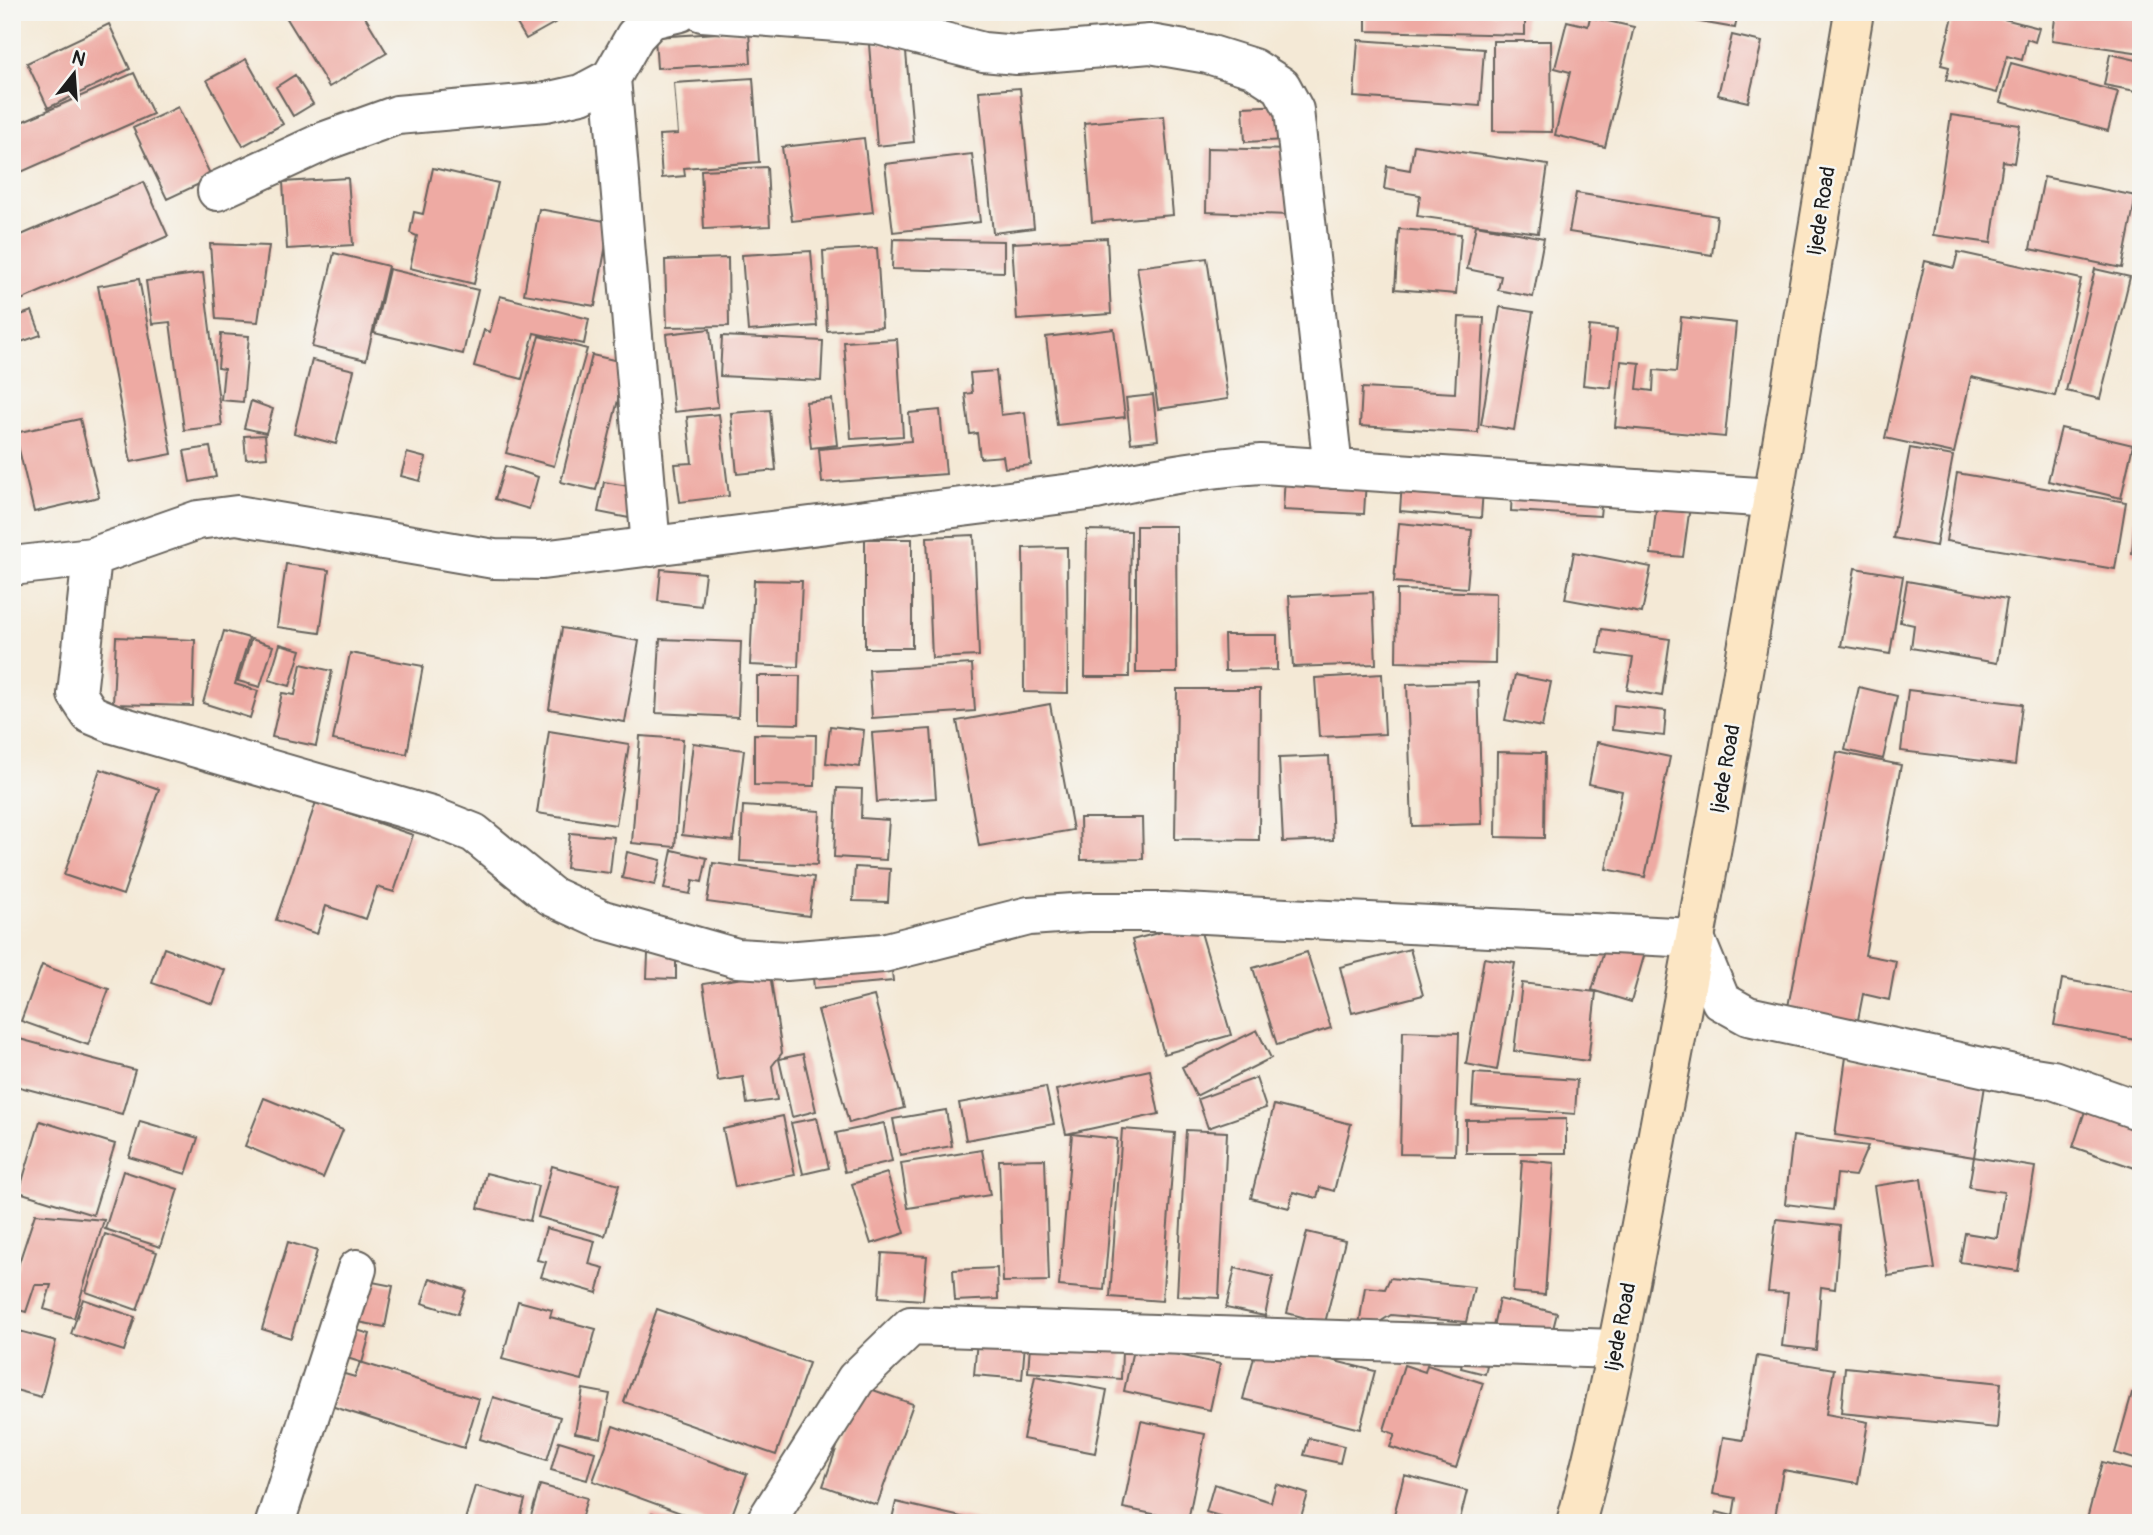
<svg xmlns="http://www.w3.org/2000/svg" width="2153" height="1535" font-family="Pangolin,sans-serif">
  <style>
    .building { fill: #eeaaa3 }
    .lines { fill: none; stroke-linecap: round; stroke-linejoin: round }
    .street-casing { stroke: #68645d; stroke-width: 42 }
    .secondary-casing { stroke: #68645d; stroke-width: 42 }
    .street { stroke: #fff; stroke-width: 38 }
    .secondary { stroke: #fce6c4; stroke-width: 38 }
    .labels { text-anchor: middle; stroke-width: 5; stroke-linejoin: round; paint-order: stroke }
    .street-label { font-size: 21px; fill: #1c1c1c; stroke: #f6f6f2 }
  </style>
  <rect width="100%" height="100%" fill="#f6f6f2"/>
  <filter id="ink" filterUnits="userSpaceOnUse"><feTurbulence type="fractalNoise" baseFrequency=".0143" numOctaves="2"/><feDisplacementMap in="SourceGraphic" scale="14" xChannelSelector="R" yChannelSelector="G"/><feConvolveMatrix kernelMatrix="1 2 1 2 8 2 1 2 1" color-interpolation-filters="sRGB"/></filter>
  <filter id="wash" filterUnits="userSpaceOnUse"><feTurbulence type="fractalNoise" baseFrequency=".00686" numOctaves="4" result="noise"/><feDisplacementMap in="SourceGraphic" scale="28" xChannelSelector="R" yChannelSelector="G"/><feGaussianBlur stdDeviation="1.57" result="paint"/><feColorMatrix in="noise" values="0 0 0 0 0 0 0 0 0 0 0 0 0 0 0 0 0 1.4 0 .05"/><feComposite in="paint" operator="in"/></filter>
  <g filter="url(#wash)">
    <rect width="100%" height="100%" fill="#f4e9d6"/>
    <g id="blocks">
      <!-- building -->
      <path class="building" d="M283,12H362L387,53L329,87Z
        M510,12H574L526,39Z
        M1366,12H1525V35L1366,31Z
        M1643,12H1738L1735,28Z
        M1954,12H1977L2039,28L2035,42L2027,39L2022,60L2007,56L1997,93L1946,80L1949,67L1941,65Z
        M2056,12H2124L2141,15V53L2052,40Z
        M1590,17L1634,27L1605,147L1555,135L1570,72L1555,68L1567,21L1588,26Z
        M109,24L130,69L48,108L27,63Z
        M749,31L751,63L657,68L655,37Z
        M1732,35L1762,42L1748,102L1718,95Z
        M1358,40L1484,49L1480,106L1354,97Z
        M905,41L914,142L877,146L869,44Z
        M1493,41H1551L1552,132L1493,131Z
        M2110,54L2141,61V92L2104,85Z
        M246,59L283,124L243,146L207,80Z
        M2011,63L2118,92L2108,131L2000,102Z
        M134,73L153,114L12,176V126Z
        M295,75L313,104L293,116L276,87Z
        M753,78L759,162L684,168L685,176L662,178L659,135L678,134L674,83Z
        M1020,88L1034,228L993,233L979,91Z
        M1286,105L1288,140L1245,142L1243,107Z
        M178,107L212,178L167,199L133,128Z
        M1951,115L2020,125L2014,163L2003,161L1991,243L1933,235Z
        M1164,116L1173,215L1092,222L1084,123Z
        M864,138L873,212L792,221L782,147Z
        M1414,145L1548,165L1538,233L1417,216L1420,195L1384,189L1387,166L1410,170Z
        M1207,148L1290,150L1289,215L1206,212Z
        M972,154L980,222L893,232L885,164Z
        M767,167L770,226L704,229L701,170Z
        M433,168L498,183L474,284L410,268L417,236L410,233L414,212L423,214Z
        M2044,177L2136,196L2122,268L2030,249Z
        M348,178L353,245L287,249L283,182Z
        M144,182L168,236L12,304V239Z
        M1576,193L1717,216L1712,255L1569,232Z
        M539,209L610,222L595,306L524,294Z
        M1476,225L1544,238L1533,297L1498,290L1501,276L1467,269Z
        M1399,229L1461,234L1456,294L1395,289Z
        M1107,238L1111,314L1017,320L1012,243Z
        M893,239L1004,241V272L892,269Z
        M210,244L269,246L258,322L216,319Z
        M877,248L882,327L827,331L823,251Z
        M811,251L817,326L748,331L742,255Z
        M1958,252L2081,279L2055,396L1971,377L1954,453L1885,438L1925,261L1954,268Z
        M334,253L388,266L366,360L312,347Z
        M728,258L729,326L667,327L665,260Z
        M1207,258L1228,399L1158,409L1137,267Z
        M389,269L478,290L463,354L374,333Z
        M2095,269L2130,277L2100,399L2066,391Z
        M203,273L222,426L184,430L170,322L152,324L146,281Z
        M139,279L172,454L131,462L98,286Z
        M500,296L589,319L584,344L534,333L522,379L474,366L484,330L490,332Z
        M1500,307L1533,312L1514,430L1481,425Z
        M32,311L41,335L18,343L12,329V318Z
        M1459,317L1484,318L1478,433L1360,426L1362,388L1455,393Z
        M1681,317L1736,323L1725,437L1615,427L1621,361L1640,363L1637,389L1653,391L1654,370L1676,372Z
        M1589,326L1617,329L1611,388L1583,385Z
        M710,329L718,407L674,412L666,334Z
        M1114,329L1125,417L1057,425L1046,337Z
        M221,334L249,336L243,402L221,400L224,369L218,368Z
        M539,336L587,349L554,466L506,453Z
        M722,336L823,341L821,381L720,376Z
        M897,339L903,436L851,439L844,342Z
        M592,355L627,363L596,490L561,482Z
        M312,360L354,370L336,444L294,433Z
        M996,371L1001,415L1025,412L1031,465L1005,468L1003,456L980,458L977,433L970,434L965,394L972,393L970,373Z
        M1153,395L1158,440L1131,443L1126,398Z
        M832,399L837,445L811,448L806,402Z
        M251,401L273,409L266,433L244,428Z
        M770,410L776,470L737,474L731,413Z
        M940,410L946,474L822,483L819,449L911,441L909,413Z
        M719,414L729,496L680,502L675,464L692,463L687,417Z
        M80,419L99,497L34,512L15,433Z
        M2061,428L2133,445L2121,498L2048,481Z
        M265,435L267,457L246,459L244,436Z
        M210,447L216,477L190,482L184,451Z
        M1910,448L1953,456L1936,546L1893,538Z
        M407,453L426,458L420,481L401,476Z
        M505,466L538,477L529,509L495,499Z
        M1957,473L2126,502L2115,569L1946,541Z
        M1285,475L1366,479L1364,514L1283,510Z
        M2138,478H2141V555L2132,554Z
        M604,482L635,487L629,518L598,512Z
        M1402,482L1483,489L1481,518L1400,511Z
        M1512,491L1602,496L1600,516L1511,511Z
        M1657,501L1690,506L1683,557L1651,554Z
        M1399,523L1472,530L1467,588L1394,582Z
        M1136,526H1176L1177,673H1136Z
        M1087,530L1131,531L1129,677H1085Z
        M974,535L979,656L932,658L927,537Z
        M865,539H912V648H865Z
        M1067,547L1068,693L1024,692L1023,548Z
        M1574,552L1651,567L1642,613L1565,599Z
        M286,564L329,570L320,633L277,627Z
        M1855,568L1903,576L1890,654L1841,646Z
        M661,569L705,573L701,606L658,601Z
        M754,580L802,581L798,667L750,665Z
        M1907,581L2007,599L1997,663L1911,648L1914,625L1900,622Z
        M1397,590L1496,593L1495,664L1396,662Z
        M1373,592L1376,664L1293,667L1289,596Z
        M562,628L639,641L625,722L549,709Z
        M1602,629L1670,639L1662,696L1627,690L1633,658L1598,653Z
        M224,631L249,638L235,684L258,691L250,718L203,703Z
        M1224,635H1277V670L1225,671Z
        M116,637L195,640L193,706L113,704Z
        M251,639L273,646L260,687L238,681Z
        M660,639L741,642L738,717L656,713Z
        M280,644L301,650L290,686L269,680Z
        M350,653L423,666L407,754L333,740Z
        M301,664L332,671L316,746L272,737L282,693L295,695Z
        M972,664L975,711L872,718L869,670Z
        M1382,674L1385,734L1319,737L1315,678Z
        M1515,675L1551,682L1542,727L1505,720Z
        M757,676H800L799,724L757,723Z
        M1478,682L1482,824L1412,826L1407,684Z
        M1859,687L1897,696L1883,759L1845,750Z
        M1177,689H1260L1259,840L1175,839Z
        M1908,690L2022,704L2015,765L1901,751Z
        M1050,704L1073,830L979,846L957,721Z
        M1614,705L1666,711L1664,736L1612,730Z
        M830,726L864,730L860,767L826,763Z
        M931,729L936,798L877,802L872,733Z
        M549,731L629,744L616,825L537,813Z
        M754,734L816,735L815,786L754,785Z
        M640,736L683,739L675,847L632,843Z
        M1597,742L1670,757L1645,877L1606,869L1622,791L1589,784Z
        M693,743L744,750L733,841L682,835Z
        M1497,752L1545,753L1544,838L1496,837Z
        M1837,752L1901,765L1865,955L1896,961L1889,1000L1863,994L1856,1030L1786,1017Z
        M1329,756L1333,840L1283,842L1279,758Z
        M100,769L159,789L123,895L64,875Z
        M837,788L862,789L861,818L889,820L886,860L834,857Z
        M316,802L413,835L394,892L377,887L366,919L326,906L317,934L276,920Z
        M743,806L820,811L817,865L740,861Z
        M1080,818H1142L1143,859L1081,860Z
        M570,833L614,837L610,873L566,868Z
        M672,850L707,858L702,882L693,880L690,894L664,889Z
        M627,852L661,860L655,885L622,878Z
        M713,863L814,877L809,916L707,902Z
        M855,867L890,869L888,902L853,901Z
        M1198,922L1231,1035L1164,1054L1132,940Z
        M1608,938L1646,949L1631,1002L1592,990Z
        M164,948L225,970L213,1004L152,983Z
        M1410,949L1423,995L1352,1013L1340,967Z
        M1307,952L1331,1028L1277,1045L1253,968Z
        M648,954H676V979L647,978Z
        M1484,958L1515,963L1497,1070L1466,1064Z
        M891,961L893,981L814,988L812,967Z
        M42,965L109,989L88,1045L21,1021Z
        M770,974L782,1053L772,1066L777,1100L747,1104L743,1077L718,1081L703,984Z
        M2062,979L2141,994V1041L2054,1025Z
        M1522,983L1596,992L1588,1061L1514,1051Z
        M874,996L904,1108L849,1123L818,1010Z
        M1257,1030L1271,1058L1196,1096L1182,1067Z
        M1403,1031L1459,1033L1455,1155L1400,1154Z
        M12,1037L135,1070L122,1114L12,1085Z
        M803,1054L816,1111L792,1117L779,1059Z
        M1846,1057L1986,1079L1974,1157L1835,1135Z
        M1150,1070L1159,1114L1066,1134L1056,1090Z
        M1474,1073L1577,1080L1575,1114L1472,1106Z
        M1256,1078L1266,1108L1208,1128L1198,1099Z
        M1046,1087L1054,1124L966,1140L959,1103Z
        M2090,1096L2141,1113V1170L2073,1147Z
        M264,1098L343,1130L323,1178L245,1146Z
        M1274,1105L1351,1124L1334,1191L1320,1187L1317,1198L1293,1192L1289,1208L1251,1198Z
        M946,1110L952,1146L900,1155L893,1119Z
        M783,1116L795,1175L735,1187L723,1129Z
        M817,1118L829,1168L803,1174L791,1123Z
        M1566,1119V1153H1466V1120Z
        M40,1121L115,1144L93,1215L19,1192Z
        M140,1121L198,1138L186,1174L129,1157Z
        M884,1123L892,1161L845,1172L836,1133Z
        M1122,1129L1175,1133L1162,1301L1110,1297Z
        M1186,1130L1227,1132L1219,1298L1177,1296Z
        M1072,1134L1117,1139L1104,1290L1059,1286Z
        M1793,1136L1868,1146L1855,1176L1837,1174L1833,1210L1785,1204Z
        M982,1150L990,1195L908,1208L901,1163Z
        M1974,1157L2035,1167L2018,1271L1960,1262L1965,1233L1997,1238L2004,1192L1969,1187Z
        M1045,1159L1049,1281L1003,1282L999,1160Z
        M1522,1160L1554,1163L1545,1295L1513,1292Z
        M552,1166L619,1185L605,1236L538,1217Z
        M123,1171L178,1189L160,1247L105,1229Z
        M486,1173L538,1186L530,1221L478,1208Z
        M887,1173L905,1233L871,1244L852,1184Z
        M1921,1179L1935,1269L1888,1276L1874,1186Z
        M35,1214L104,1220L74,1318L44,1309L51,1285H35L26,1312L12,1308V1284Z
        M1776,1219L1840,1226L1835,1289L1821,1287L1816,1350L1782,1346L1788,1293L1768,1292Z
        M546,1228L595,1241L589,1264L604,1268L597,1293L541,1277L546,1262L537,1260Z
        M1307,1232L1345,1241L1325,1323L1287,1313Z
        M105,1234L157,1252L137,1310L86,1292Z
        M288,1242L317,1251L291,1338L262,1329Z
        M882,1253L927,1256L923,1300L879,1297Z
        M997,1268L998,1299L955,1301L953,1270Z
        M1235,1268L1273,1277L1265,1316L1226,1308Z
        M430,1278L466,1290L458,1314L422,1303Z
        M1390,1278L1474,1287L1466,1322L1391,1315L1373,1326L1359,1325L1365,1287L1385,1289Z
        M362,1280L393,1286L385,1327L353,1321Z
        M83,1299L135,1317L124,1351L71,1334Z
        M1499,1299L1557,1313L1550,1341L1493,1327Z
        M518,1301L552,1310L550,1317L596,1329L582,1380L502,1359Z
        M657,1309L809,1363L776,1455L624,1402Z
        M346,1327L370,1334L362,1363L360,1362L479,1399L464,1448L331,1406L341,1373L355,1377L360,1362L337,1355Z
        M12,1329L56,1341L41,1397L12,1389Z
        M977,1340L1025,1344L1022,1379L974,1375Z
        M1258,1342L1375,1371L1360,1429L1243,1399Z
        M1030,1345L1122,1351L1121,1379L1028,1372Z
        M1134,1345L1220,1364L1210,1410L1124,1391Z
        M1757,1356L1834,1369L1826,1414L1868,1422L1858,1483L1783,1470L1774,1523H1714L1716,1512L1733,1516L1736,1498L1713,1494L1723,1437L1743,1440Z
        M1463,1359L1487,1365L1485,1374L1461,1368Z
        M1404,1365L1425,1372L1427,1365L1483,1383L1456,1468L1390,1447L1395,1434L1384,1430Z
        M1845,1367L2001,1383L1997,1428L1841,1413Z
        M1035,1376L1107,1390L1095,1453L1023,1439Z
        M859,1385L913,1404L877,1505L823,1486Z
        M583,1389L610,1394L601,1438L575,1433Z
        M2132,1393L2141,1395V1461L2115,1453Z
        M493,1397L560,1417L547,1460L480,1439Z
        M1141,1421L1205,1434L1188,1521L1123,1508Z
        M613,1426L747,1474L729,1523H708L593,1481Z
        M1309,1438L1344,1446L1340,1463L1304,1455Z
        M559,1441L595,1452L587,1480L551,1470Z
        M2102,1462L2141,1472V1523H2086Z
        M1404,1475L1467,1491L1459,1523H1392Z
        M1214,1484L1271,1502L1276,1484L1308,1494L1299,1523H1243L1206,1512Z
        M540,1485L587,1498L580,1523H529Z
        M475,1486L525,1500L519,1523H464Z
        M896,1502L983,1522V1523H891Z
        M652,1513L676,1522V1523H648Z"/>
    </g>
  </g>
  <g filter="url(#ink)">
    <use href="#blocks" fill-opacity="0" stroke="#68645d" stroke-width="2"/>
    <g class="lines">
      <!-- street casing -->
      <g class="street-casing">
        <path id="street" d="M702,12L878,25L983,52L1017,55L1150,44L1208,54L1253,68L1281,86L1294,110L1333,469
          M611,78L651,547
          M217,191L325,141L397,115L546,102L581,94L611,78L635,36L651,19L680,12
          M92,557L77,694L90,714L114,724L431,816L474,833L551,896L603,920L737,958L786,961L883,953L1029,916L1088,912H1164L1695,938L1721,1001L1748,1016L2014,1074L2053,1080L2141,1111
          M12,566L92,557L198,520L237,515L494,559L542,560L1096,490C1151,477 1205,468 1261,464L1773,498
          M275,1523L357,1269
          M765,1523L856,1379L911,1326L1616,1349"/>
      </g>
      <!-- secondary casing -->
      <g class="secondary-casing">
        <path id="secondary" d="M1576,1523C1617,1369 1643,1210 1673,1054C1740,708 1796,360 1854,12"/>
      </g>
      <!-- street -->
      <use href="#street" class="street"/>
      <!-- secondary -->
      <use href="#secondary" class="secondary"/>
    </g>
  </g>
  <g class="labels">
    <!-- street labels -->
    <g class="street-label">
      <text transform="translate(1821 211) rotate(-81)" y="7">Ijede Road</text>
      <text transform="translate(1725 769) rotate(-80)" y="7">Ijede Road</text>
      <text transform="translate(1620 1327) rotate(-79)" y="7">Ijede Road</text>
    </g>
  </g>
  <!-- margin -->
  <rect width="2153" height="1535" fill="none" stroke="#f6f6f2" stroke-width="42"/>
  <!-- north arrow -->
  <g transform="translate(74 74) rotate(17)" stroke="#f6f6f2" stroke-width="5" paint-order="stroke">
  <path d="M0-5L12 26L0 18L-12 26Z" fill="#1c1c1c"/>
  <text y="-10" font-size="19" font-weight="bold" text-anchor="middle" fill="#1c1c1c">N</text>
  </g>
</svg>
